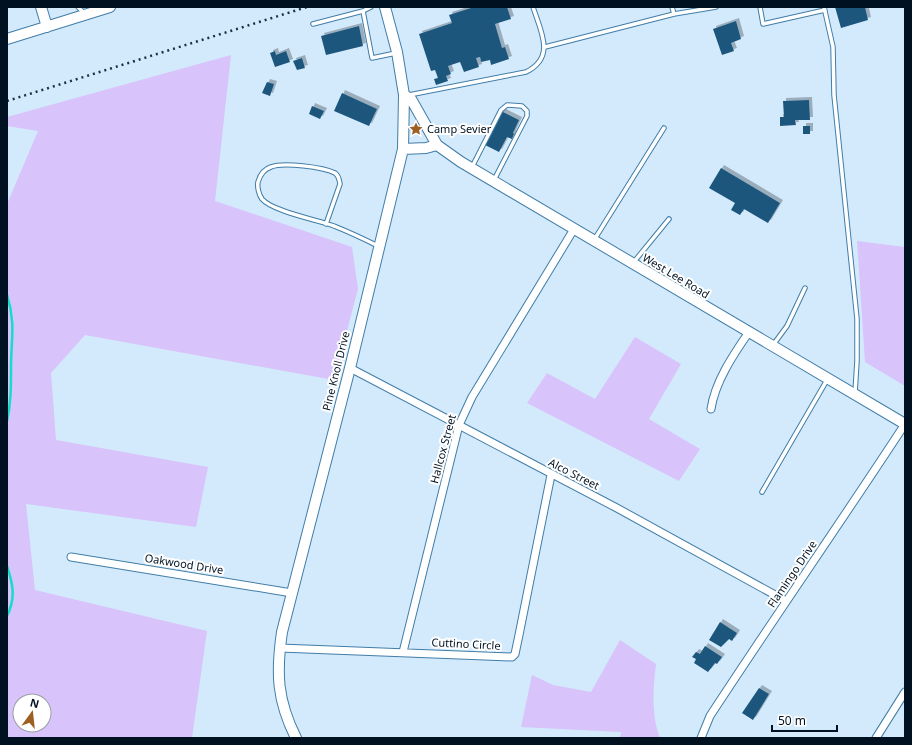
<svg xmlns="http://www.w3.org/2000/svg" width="912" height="745" font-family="'Noto Sans',sans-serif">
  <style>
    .green { fill: #d8c3fa; fill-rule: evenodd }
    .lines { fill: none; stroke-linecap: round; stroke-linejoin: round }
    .stream { stroke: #13dec8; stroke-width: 2.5 }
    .building { fill: #1e577d; filter: url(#shadow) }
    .lane-casing { stroke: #417da7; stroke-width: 5.5 }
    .street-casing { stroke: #417da7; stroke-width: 9 }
    .secondary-casing { stroke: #417da7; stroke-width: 12 }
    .lane { stroke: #fff; stroke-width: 3.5 }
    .street { stroke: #fff; stroke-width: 7 }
    .secondary { stroke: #fff; stroke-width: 10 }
    .rail { stroke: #1e3142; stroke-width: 2.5; stroke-dasharray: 2 4; stroke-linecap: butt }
    .labels { text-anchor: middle; stroke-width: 4; stroke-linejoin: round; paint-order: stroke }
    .poi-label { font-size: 11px; fill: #001222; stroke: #fff; text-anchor: start }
    .street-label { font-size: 11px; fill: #001222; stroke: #fff }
  </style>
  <defs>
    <filter id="shadow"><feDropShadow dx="3" dy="-3" stdDeviation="0" flood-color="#0004"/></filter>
  </defs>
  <rect width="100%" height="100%" fill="#d3eafd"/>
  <!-- green -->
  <path class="green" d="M231,55L215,201L352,247L358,289L334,380L85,335L51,373L56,440L208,467L196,527L26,504L35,590L207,631L192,738H7V204L38,131L7,126V117ZM20,701H44V725H20Z
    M857,241L905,247V386L865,362Z
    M635,337L681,364L649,419L700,449L679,481L527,403L547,373L595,399Z
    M620,640L656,664C653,688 651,715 660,738H620L621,732L521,727L532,675L553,685L591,692Z"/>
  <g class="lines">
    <!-- stream -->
    <path class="stream" d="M7,421C11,403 11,387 11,368C11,340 16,323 7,295
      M7,566C13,584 16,598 7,616"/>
  </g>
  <!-- building -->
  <path class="building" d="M474,7H507L511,19L495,24L502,48L505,47L509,59L491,65L490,60L481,62L480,57L476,58L479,67L464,72L460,62L448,66L451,74L446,76L448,81L436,85L434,79L438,78L435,70L431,71L419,34L452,23L449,15Z
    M835,7H865L868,20L841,28Z
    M736,21L741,39L731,43L734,51L722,55L713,29Z
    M359,26L363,46L326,55L321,36Z
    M275,51L276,55L286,51L290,62L275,67L270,53Z
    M302,58L305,68L297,70L293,61Z
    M267,82L274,84L270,96L262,93Z
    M342,93L377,109L369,126L334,111Z
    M809,100L810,120H795L796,125L780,126V117H784L783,101Z
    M312,106L324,111L320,119L309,114Z
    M501,111L519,120L513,133L514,134L512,139L507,137L499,152L485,145Z
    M803,126H810V134H803Z
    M721,168L780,203L768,223L744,209L740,215L731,210L735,203L709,188Z
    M720,622L737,633L732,641L729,639L721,647L709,640Z
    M705,646L722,657L717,664L715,663L708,672L694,663L696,659L692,657L696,652L700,654Z
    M759,688L769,694L753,720L742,713Z"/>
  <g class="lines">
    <!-- lane casing -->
    <g class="lane-casing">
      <path id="lane" d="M78,7L85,14
        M371,7L363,11L372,58L396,53
        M672,7L674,14L716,7
        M760,7L763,24L825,10
        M824,7L833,47L834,95L857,319V361L855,393
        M313,24L363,11
        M545,47L674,14
        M409,95L526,72C556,57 541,32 533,7
        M472,167L501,110L507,105L522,106L527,111V116L494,180
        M326,224L340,184C339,179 339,176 335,173C323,167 283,162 271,167C264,169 260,175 258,182C257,187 259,195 262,199C272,211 317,220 334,226C349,232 364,239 378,246
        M594,240L664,128
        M633,263L669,219
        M773,345L787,326L805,288
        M762,492L827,380"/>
    </g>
    <!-- street casing -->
    <g class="street-casing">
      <path id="street" d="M350,368L615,507L786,601
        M711,409C715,382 733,355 749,332
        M71,557L292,593
        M280,648L512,657L515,654L519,635L551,475
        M403,652L459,425L472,397L574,229
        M701,738L710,716C774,618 841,522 905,424
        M876,738L905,692"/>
    </g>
    <!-- secondary casing -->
    <g class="secondary-casing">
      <path id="secondary" d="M41,7L47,27
        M7,39L110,7
        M404,95L411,99L437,145L461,162L905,424
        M403,149L426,148L437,145
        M296,738C277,700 276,673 282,632L350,368L403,149L404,95L397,52L385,7"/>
    </g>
    <!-- lane -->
    <use href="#lane" class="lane"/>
    <!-- street -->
    <use href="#street" class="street"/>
    <!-- secondary -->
    <use href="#secondary" class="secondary"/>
    <!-- rail -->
    <path class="rail" d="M7,101L307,7"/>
  </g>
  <!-- icons -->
  <defs>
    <g id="sight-bare" transform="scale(1.08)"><path d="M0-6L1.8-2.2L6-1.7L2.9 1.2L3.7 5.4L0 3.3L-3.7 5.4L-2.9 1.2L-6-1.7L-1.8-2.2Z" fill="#9c6022" stroke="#fff" stroke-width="2.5" paint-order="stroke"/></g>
  </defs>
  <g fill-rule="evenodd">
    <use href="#sight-bare" x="416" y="129"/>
  </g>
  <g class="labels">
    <!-- poi labels -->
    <g class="poi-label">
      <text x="427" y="133">Camp Sevier</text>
    </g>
    <!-- street labels -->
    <g class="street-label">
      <text transform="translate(676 276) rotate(31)" y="4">West Lee Road</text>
      <text transform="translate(336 371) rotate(-76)" y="4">Pine Knoll Drive</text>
      <text transform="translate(443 449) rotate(-75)" y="4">Hallcox Street</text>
      <text transform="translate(574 474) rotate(27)" y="4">Alco Street</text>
      <text transform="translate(184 564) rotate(9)" y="4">Oakwood Drive</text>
      <text transform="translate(792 574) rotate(-56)" y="4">Flamingo Drive</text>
      <text transform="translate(466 644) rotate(3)" y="4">Cuttino Circle</text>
    </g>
  </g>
  <!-- border -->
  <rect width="912" height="745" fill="none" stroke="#001222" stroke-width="16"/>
  <!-- north arrow -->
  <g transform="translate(32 713) rotate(15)"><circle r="19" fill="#ffffff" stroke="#99a0a7"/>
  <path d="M0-3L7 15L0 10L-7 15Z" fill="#9c6022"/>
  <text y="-6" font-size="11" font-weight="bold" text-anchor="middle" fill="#001222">N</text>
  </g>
  <!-- scale -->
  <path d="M772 725v6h65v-6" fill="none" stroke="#001222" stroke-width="2"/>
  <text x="778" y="725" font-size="12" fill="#001222" stroke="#ffffff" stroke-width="3" paint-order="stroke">50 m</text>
</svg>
